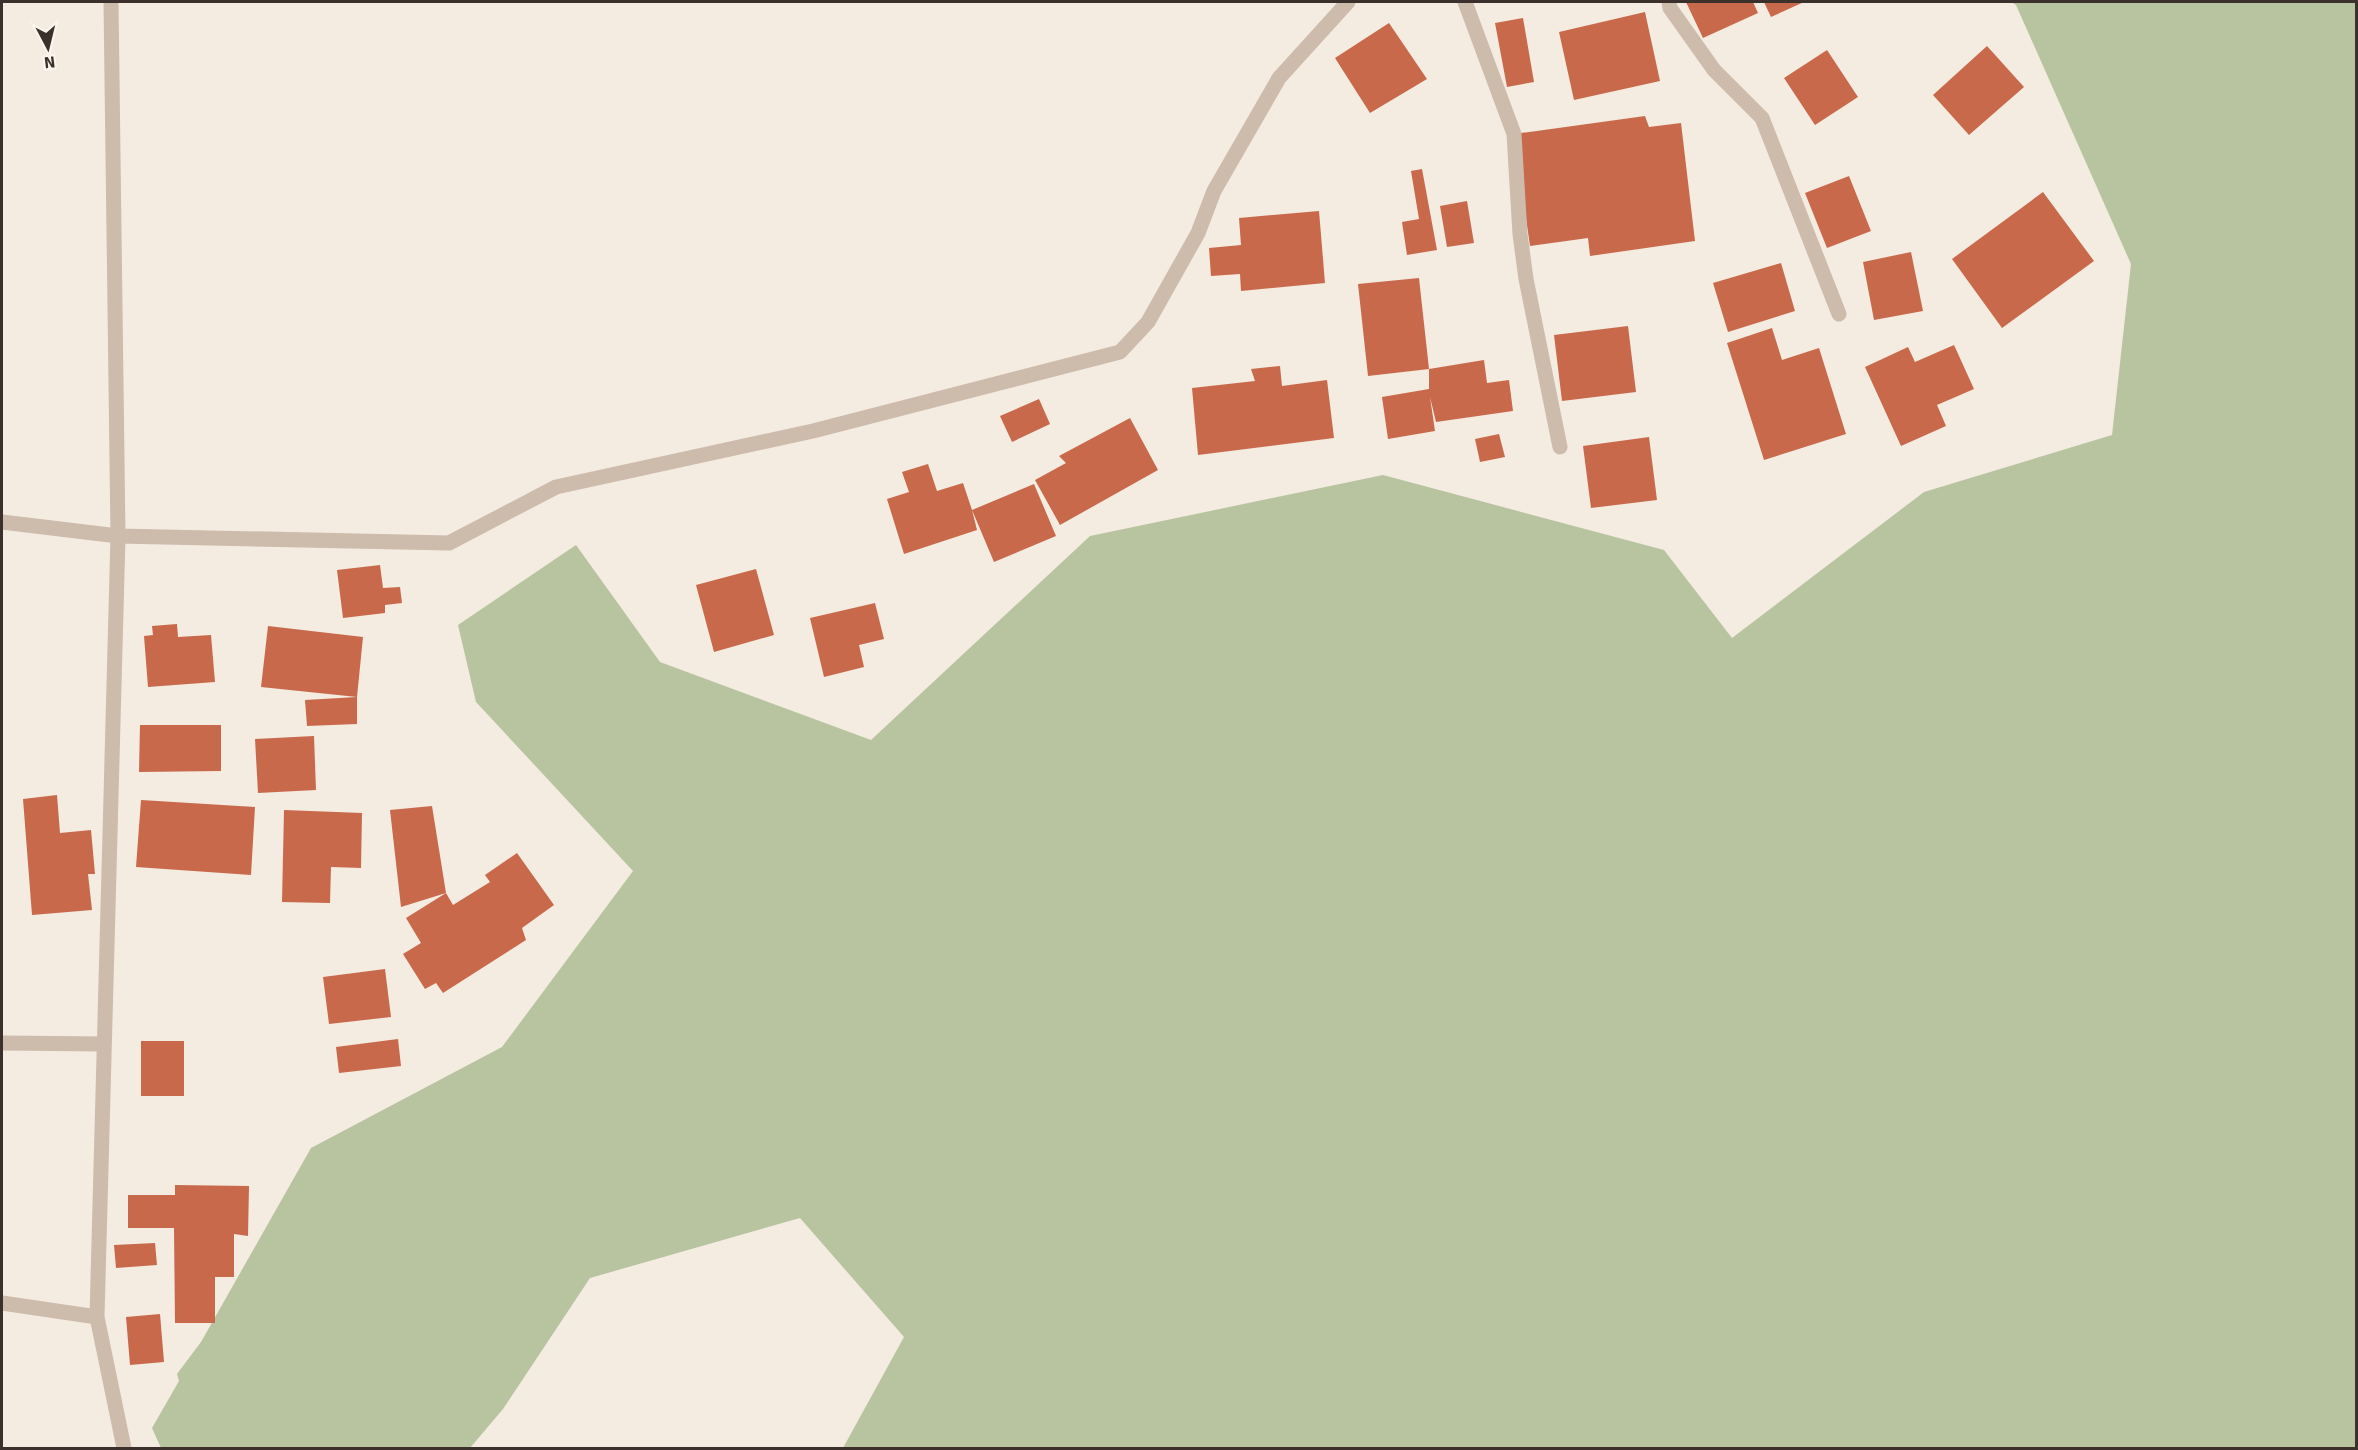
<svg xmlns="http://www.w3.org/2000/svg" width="2358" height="1450" font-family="Signika,sans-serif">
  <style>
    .green { fill: #b8c4a0 }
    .building { fill: #c8694b }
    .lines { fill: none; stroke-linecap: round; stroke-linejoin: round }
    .minor { stroke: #cdbbac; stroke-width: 15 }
  </style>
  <rect width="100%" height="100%" fill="#f4ebe1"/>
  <!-- green -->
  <path class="green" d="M2011,2H2356V1448H843L904,1337L800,1218L590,1278L503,1409L470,1448H161L152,1428L179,1381L177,1374L201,1342L311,1148L502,1047L633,871L476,702L458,625L576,545L660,662L871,740L1090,536L1383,475L1664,550L1732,638L1924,492L2112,435L2131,264L2016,5Z"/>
  <!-- building -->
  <path class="building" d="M1686,2H1753L1758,13L1703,38Z
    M1764,2H1804L1771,17Z
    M1645,12L1660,81L1574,100L1559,32Z
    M1523,18L1534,82L1507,87L1495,23Z
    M1389,23L1427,79L1370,113L1335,58Z
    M1987,46L2024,87L1969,135L1933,95Z
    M1827,50L1858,97L1815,125L1784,78Z
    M1645,116L1649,127L1681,123L1695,241L1590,256L1588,238L1530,246L1514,134Z
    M1422,169L1437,250L1407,255L1402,222L1419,219L1411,171Z
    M1849,176L1871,231L1827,248L1805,193Z
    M2043,192L2094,261L2002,328L1952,259Z
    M1467,201L1474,243L1447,247L1440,206Z
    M1319,211L1325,283L1241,291L1240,274L1211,276L1209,248L1241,245L1239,218Z
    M1911,252L1923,311L1874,320L1863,262Z
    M1781,263L1795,311L1728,332L1713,283Z
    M1419,278L1429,369L1484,360L1487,383L1509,380L1513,411L1436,422L1430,397L1435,431L1388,439L1382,397L1429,389V369L1368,376L1358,284Z
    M1628,326L1636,392L1562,401L1554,335Z
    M1772,328L1782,360L1819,348L1846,434L1764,460L1727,343Z
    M1954,345L1974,389L1937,405L1946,426L1901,446L1865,367L1908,347L1915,362Z
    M1280,366L1282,386L1327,380L1334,438L1198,455L1192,388L1255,381L1251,369Z
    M1039,399L1050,424L1012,442L1000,416Z
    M1130,418L1158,470L1060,525L1035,480L1066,463L1059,456Z
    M1499,434L1505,457L1480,462L1475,439Z
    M1649,437L1657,500L1591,508L1583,446Z
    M928,464L937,491L963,483L972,510L1034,484L1056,536L994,562L972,510L977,530L904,554L887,499L909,492L902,472Z
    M380,565L383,588L400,587L402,603L385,605V613L343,618L337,570Z
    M756,569L774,635L714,652L696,585Z
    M875,603L884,639L859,645L864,667L824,677L810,618Z
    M177,624L178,637L211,635L215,682L148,687L144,636L153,635L152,626Z
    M268,626L363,637L357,697L261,687Z
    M357,697V724L307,726L305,700Z
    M140,725H221V771L139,772Z
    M314,736L316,790L258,793L255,739Z
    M57,795L60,833L91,830L95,874H88L92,910L32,915L23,799Z
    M141,800L255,807L251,875L136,867Z
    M432,806L446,893L401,907L390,810Z
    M284,810L362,813L361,868L331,867L330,903L282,902Z
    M517,853L554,905L522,928L526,940L443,993L436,983L425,989L403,954L421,943L406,918L446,893L453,905L490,882L485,875Z
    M385,969L391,1017L329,1024L323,977Z
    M398,1039L401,1066L339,1073L336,1047Z
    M141,1041H184V1096H141Z
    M175,1185L249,1186L248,1236L234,1234V1277H215V1323H175L174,1228H128V1195H175Z
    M155,1243L157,1265L116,1268L114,1245Z
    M160,1314L164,1362L130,1365L126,1317Z"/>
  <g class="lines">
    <!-- minor -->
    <path class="minor" d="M111,2L118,536L97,1317L124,1448
      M1465,2L1514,134L1520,234L1526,279L1560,447
      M1669,2L1670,8L1714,70L1762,118L1839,314
      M2,522L118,536L449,543L556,487L813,431L1120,352L1148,322L1198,233L1214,191L1279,78L1348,2
      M2,1043L104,1044
      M2,1303L97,1317"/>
  </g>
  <!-- border -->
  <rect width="2358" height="1450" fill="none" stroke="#3b302b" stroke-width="6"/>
  <!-- north arrow -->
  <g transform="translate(48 48) rotate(173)" stroke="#fbf5ee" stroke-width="4.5" paint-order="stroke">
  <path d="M0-4.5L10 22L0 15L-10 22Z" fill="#3b302b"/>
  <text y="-9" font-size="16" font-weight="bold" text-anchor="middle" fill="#3b302b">N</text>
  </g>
</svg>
